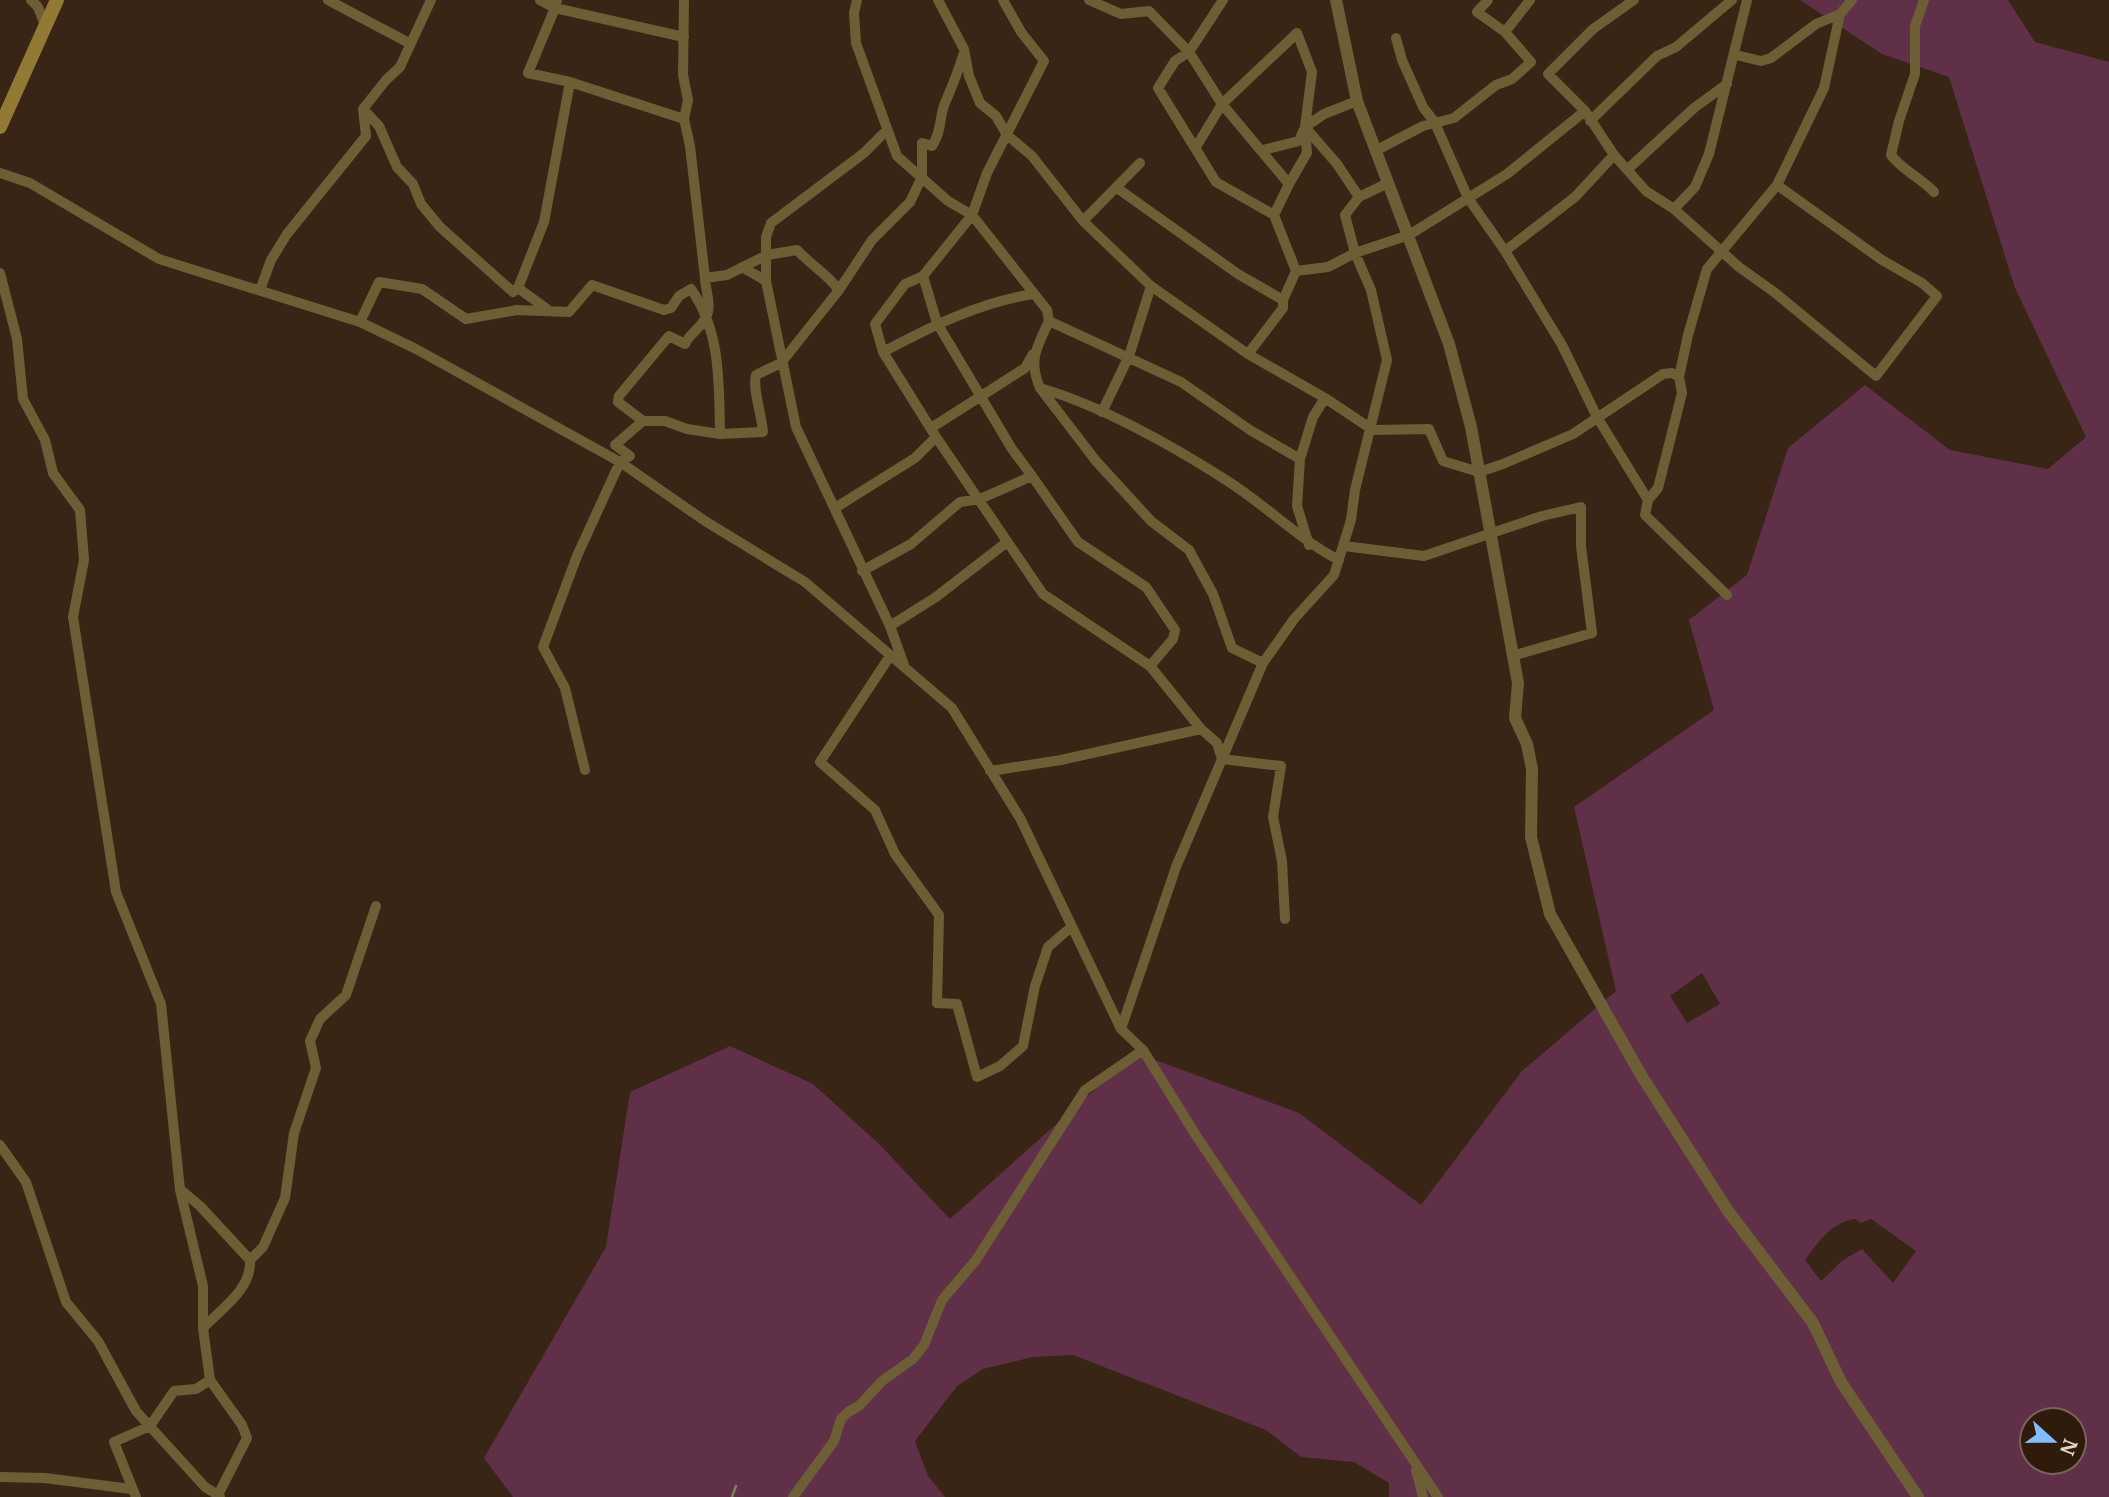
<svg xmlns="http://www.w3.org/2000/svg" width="2109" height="1497" font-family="Merriweather,serif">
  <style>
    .green { fill: #5f3047; fill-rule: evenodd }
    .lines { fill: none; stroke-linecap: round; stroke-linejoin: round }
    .stream { stroke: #7b825b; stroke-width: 2.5 }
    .minor { stroke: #6d5e35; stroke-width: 10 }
    .tertiary { stroke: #6d5e35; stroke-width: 12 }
    .secondary { stroke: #927a35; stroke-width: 14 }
  </style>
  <rect width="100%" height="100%" fill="#392516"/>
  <!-- green -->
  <path class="green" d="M1800,0H2008L2035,42L2109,62V1497H1389V1483L1354,1462L1301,1457L1266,1430L1073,1355L1033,1357L983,1369L957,1386L915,1441L928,1476L945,1497H513L484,1458L606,1247L630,1092L730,1046L813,1084L879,1144L950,1219L1136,1053L1299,1113L1421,1205L1522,1071L1616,991L1574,807L1714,710L1689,620L1747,575L1788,448L1865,385L1950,450L2048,469L2086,437L2015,288L1949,77L1882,54ZM1702,973L1720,1004L1687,1023L1670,996ZM1855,1219L1861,1223L1871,1219L1916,1251L1893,1283L1862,1249L1843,1260L1821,1281L1805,1260C1818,1242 1832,1222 1855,1219ZM2032,1420H2074V1462H2032Z"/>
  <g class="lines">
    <!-- stream -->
    <path class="stream" d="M732,1497L736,1486"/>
    <!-- minor -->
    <path class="minor" d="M31,0L38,7L45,25
      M328,0L409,43
      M540,0L555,8L528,73L570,82L544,222L518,288L547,309
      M557,0L555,8L684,37
      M684,0L683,75L688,100L684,119L690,146L705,278
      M857,0L854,13L856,43L897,156L948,201L972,215L1047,310L1049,321L1181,382L1250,430L1300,459L1313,417L1325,398
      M938,0L964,49L969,76L980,103L996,116L1007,135L1032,156L1083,221L1151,286L1248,354L1325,398L1373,430L1429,429L1443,461L1479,472L1503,464L1573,434L1663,374L1672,373L1679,377
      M1089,0L1121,14L1149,11L1189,52L1222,104L1289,184L1274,215L1296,271L1283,300
      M1223,0L1189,52L1175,61L1158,88L1216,182L1274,215
      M1488,0L1477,12L1505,32
      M1924,0L1915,26V74L1899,121L1891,155C1902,170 1921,178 1934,192
      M1396,38L1402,60L1423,107L1435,123L1468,198L1505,251L1562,345L1597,417L1648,500L1645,515L1727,595
      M1736,55L1761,61L1771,58L1816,24L1840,14
      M570,82L684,119
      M363,109L379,126L397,167L413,184L421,204L440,227L513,292L518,288
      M1585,111L1548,74L1593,29L1634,0
      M1590,121L1657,56L1676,47L1732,0
      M887,130L864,153L771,223L766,237V281L796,427L890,626L904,665
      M1196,147L1222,104L1297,33L1312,72L1305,127L1337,164L1359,197
      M1263,150L1299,141L1303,131
      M1375,151L1423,126L1454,118L1496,85L1512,79L1531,62L1505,32L1530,0
      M1628,169L1694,108L1727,84
      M0,173L30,183L159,259L360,322L416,349L620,462L705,521L805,582L952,708L1020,818L1121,1029L1143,1050L1197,1137L1438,1497
      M1289,184L1307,153L1305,127L1324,114L1357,101
      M1117,188L1238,274L1283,300V308L1248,354
      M1674,209L1695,187L1709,154L1747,0
      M1083,221L1140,163
      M1505,251L1575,197L1614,155
      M742,267L766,281
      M1296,271L1328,267L1355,253L1409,235L1507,174L1585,111L1614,155L1646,191L1674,209L1739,267L1774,292L1876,376L1937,296L1922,283L1882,260L1777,185L1824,88L1840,14L1852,0
      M0,273L17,339L23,399L45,440L53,473L80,510L84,560L73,617L116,892L161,1004L180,1190L203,1286V1328L210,1380L242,1425L247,1438L218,1495L220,1497
      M923,276L937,323L1012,449L1032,476
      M260,290L271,260L287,234L366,136L363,109L386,80L400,67L431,0
      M839,290C827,274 811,265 797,250L767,255L727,275L705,278C705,288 711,303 708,312C705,326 690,332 685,344L669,336L619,396L618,402L643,421H665L687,429L720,434L763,432C762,416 752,387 756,375L781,363L839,290L872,240L910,202L922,177V143L932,146C942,132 939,117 945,103C952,86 958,73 963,55
      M1049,321C1037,347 1028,360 1040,388C1100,405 1173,446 1226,480C1266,505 1298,539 1339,560
      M360,322L379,282L422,289L466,319L517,310L569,312L592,285L664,310L671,308L679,296L691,289C721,331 719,384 720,434
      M883,352L875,324L905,284L923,276L972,215L987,173L1044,61L1021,32L1003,0
      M1040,388L1096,461L1151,521L1189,550L1213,594L1232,648L1263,663L1176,867L1121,1029
      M1102,412L1129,356L1151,286
      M931,428L1025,368L1033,354
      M936,437L1043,594L1150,666L1201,729L1217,743L1222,759L1281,766L1273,817L1282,861L1285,919
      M1300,459L1297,506L1309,545
      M1648,500L1658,488L1682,393L1679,377L1688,335L1707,269L1777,185
      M835,508L915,458L936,437L883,352C932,326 978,303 1033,294
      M1344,546L1424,556L1542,516L1581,507V546L1592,633L1512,656
      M862,571L911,544L960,502L980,499L1032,476L1078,542L1146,587L1175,630L1173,639L1150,666
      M890,626L936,597L1007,542
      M890,656L820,762L875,810L895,854L939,915L937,1003L957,1004L977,1077L1000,1066L1023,1046L1035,986L1048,947L1070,928
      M1263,663L1294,619L1334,575L1351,520L1355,490L1387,360L1371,290L1355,253L1345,215L1359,197L1388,183
      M585,770L565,688L543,647L577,556L620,462L630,456L615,445L643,421
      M990,771L1061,760L1201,729
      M0,1145L26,1182L66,1302L98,1341L136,1411L205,1487L218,1495
      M181,1190L200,1206L250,1260C252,1289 221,1309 203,1328
      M250,1260L263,1247L285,1198L294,1133L316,1068L310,1041L320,1019L346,995L376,906
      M1416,1470L1423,1497
      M0,1477L45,1478L131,1489
      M136,1497L114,1442L150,1426L174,1391L196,1389L210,1380
      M793,1497L834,1441L841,1419L848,1412L859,1406L882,1381L913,1359L924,1345L942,1300L976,1260L1085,1090L1143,1050"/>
    <!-- tertiary -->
    <path class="tertiary" d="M1336,0L1357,101L1449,344L1471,427L1518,683L1515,718L1527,744L1532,769L1531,837L1550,914L1641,1075L1728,1211L1813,1323L1841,1382L1918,1497"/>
    <!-- secondary -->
    <path class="secondary" d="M0,127L57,0"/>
  </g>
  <!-- north arrow -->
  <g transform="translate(2053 1441) rotate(111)"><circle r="33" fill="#2f1b0c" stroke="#776559" stroke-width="2"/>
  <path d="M0-5L12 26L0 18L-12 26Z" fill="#83bcfa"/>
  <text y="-10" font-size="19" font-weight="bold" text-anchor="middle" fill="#e3d5cc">N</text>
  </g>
</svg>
